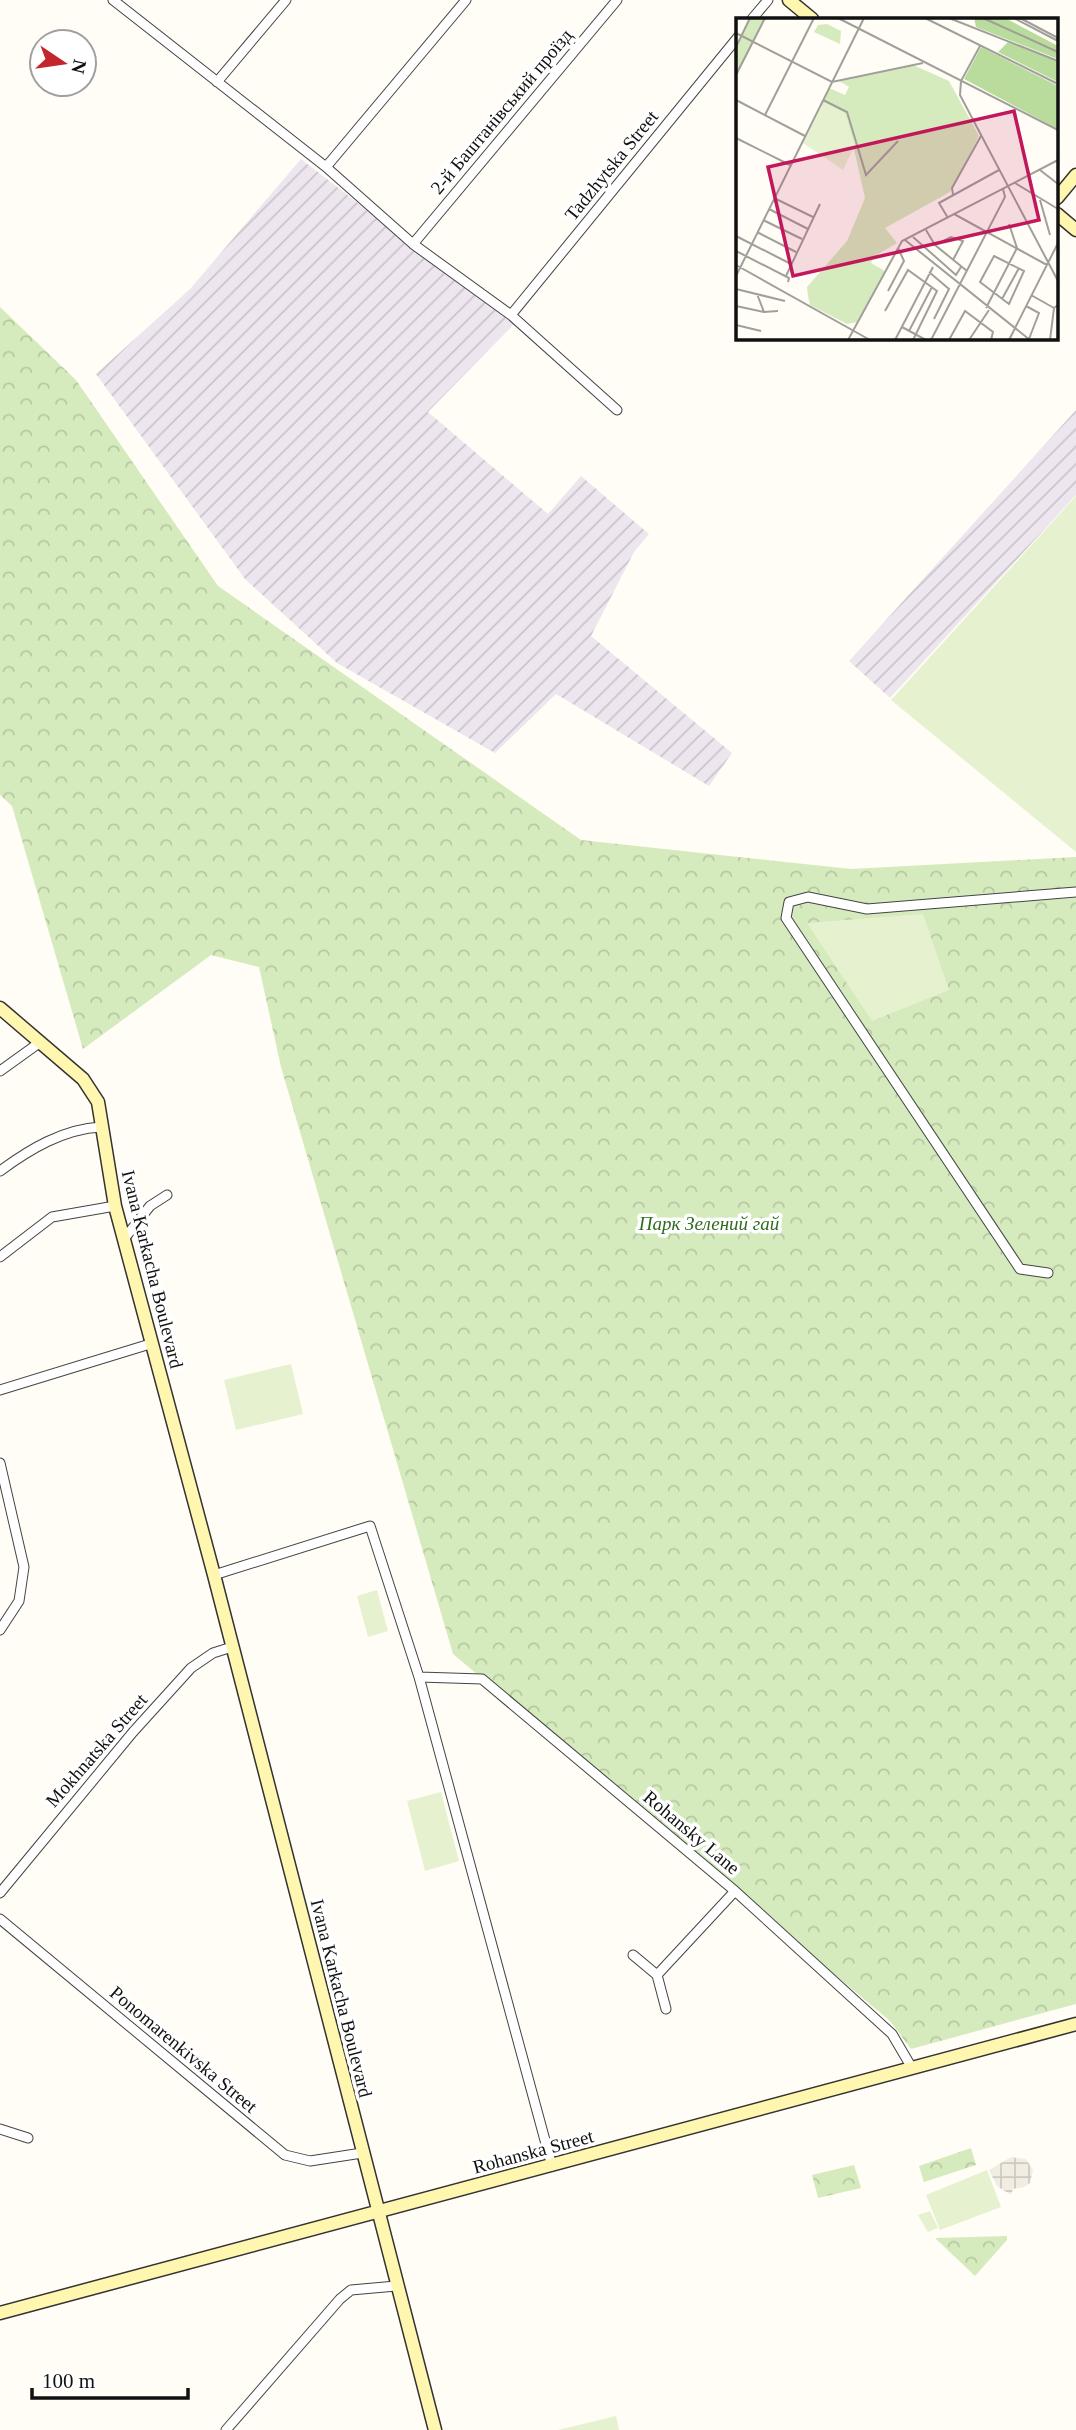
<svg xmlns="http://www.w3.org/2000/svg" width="1076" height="2430" font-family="Georgia,serif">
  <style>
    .industrial { fill: url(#industrial-furrows) }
    .park { fill: url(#park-crowns) }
    .pitch { fill: #e6f2cf }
    .plaza { fill: url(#plaza-grid) }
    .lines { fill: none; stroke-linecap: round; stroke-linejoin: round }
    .street-casing { stroke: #444; stroke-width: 11 }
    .secondary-casing { stroke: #333; stroke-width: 15 }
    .street { stroke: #fff; stroke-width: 9 }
    .secondary { stroke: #fff6b0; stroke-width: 12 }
    .labels { text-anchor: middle; stroke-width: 7; stroke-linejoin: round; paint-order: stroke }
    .street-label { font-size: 19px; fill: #111; stroke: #fff }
    .park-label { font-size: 19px; font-style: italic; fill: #2f6b1f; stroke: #fff }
    .inset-road { fill: none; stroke: #a09f9a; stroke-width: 2 }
    .view { fill: #c2185b; fill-opacity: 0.15; stroke: #c2185b; stroke-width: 3.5 }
    .inset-edge { fill: none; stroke: #111; stroke-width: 3.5 }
  </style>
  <defs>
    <pattern id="industrial-furrows" width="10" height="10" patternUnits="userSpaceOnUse" patternTransform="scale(1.75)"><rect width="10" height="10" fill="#eee6ef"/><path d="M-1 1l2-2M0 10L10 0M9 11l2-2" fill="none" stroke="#cbc4cc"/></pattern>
    <pattern id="park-crowns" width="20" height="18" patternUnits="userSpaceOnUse" patternTransform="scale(1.75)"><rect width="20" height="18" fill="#d5ebbd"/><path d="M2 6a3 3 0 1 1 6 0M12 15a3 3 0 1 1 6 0" fill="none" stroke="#b6c8a1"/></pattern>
    <pattern id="plaza-grid" width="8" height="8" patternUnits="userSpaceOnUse" patternTransform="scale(1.75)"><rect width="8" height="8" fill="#f1ede2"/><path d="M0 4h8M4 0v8" fill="none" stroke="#cecac1"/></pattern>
  </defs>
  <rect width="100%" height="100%" fill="#fffdf5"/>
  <!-- industrial -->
  <path class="industrial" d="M301,159L514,324L428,412L548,514L581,476L649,534L634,552L591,636L732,753L709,786L556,694L495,753L337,663L245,579L96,374L190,289Z
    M1076,410V495L890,698L849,661Z"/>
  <!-- park -->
  <path class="park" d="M0,307L76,380L218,586L581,840L851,869L1076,857V2004L911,2049L890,2021L453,1654L281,1067L259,967L211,955L83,1049L12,806L0,795Z
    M971,2148L976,2165L924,2182L919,2166Z
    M854,2165L861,2188L818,2198L812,2175Z
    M1007,2236V2240L975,2276L935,2238Z"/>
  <!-- pitch -->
  <path class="pitch" d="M1076,496V852L891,700Z
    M923,914L949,990L872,1021L807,923Z
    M291,1364L303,1414L236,1430L224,1380Z
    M377,1590L388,1631L368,1637L357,1596Z
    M441,1792L459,1861L425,1871L407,1801Z
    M987,2170L1001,2207L940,2230L926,2195Z
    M930,2211L938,2228L928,2232L918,2215Z
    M616,2416L619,2430H558Z"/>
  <!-- plaza -->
  <path class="plaza" d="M1011,2157L1026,2159L1033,2170L1030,2183L1024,2187L1013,2189L1011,2195L997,2186L989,2170Z"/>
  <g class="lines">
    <!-- street casing -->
    <g class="street-casing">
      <path id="street" d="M113,0L326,167L413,244L511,315L617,410
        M752,19L768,0
        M217,82L286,0
        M326,167L466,0
        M413,244L617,0
        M511,315L738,37
        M0,1071L39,1043
        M0,1171C30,1149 63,1129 101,1127
        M124,1239L150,1206L167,1195
        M0,1257L52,1217L115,1206
        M1048,1273L1020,1269L786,918L789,902L808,897L867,909L1076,892
        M0,1390L150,1344
        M0,1463L24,1567L19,1601L0,1630
        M214,1575L370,1526L419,1677L552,2166
        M419,1677L482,1679L735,1891L892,2034L912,2068
        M0,1893L133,1732L191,1668L213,1653L232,1647
        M0,1919L285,2155L310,2161L362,2153
        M633,1955L657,1975L666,2009
        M657,1975L735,1891
        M0,2129L28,2138
        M226,2430L340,2299L351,2290L396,2286"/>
    </g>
    <!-- secondary casing -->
    <g class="secondary-casing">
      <path id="secondary" d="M789,0L812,19
        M1057,198L1076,175
        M1057,214L1076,230
        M0,1008L83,1079L98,1102L115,1206L214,1575L435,2430
        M0,2313L1076,2024"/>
    </g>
    <!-- street -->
    <use href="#street" class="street"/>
    <!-- secondary -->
    <use href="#secondary" class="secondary"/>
  </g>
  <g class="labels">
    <!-- street labels -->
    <g class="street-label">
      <text transform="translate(501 111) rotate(-50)" y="7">2-й Баштанівський проїзд</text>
      <text transform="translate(611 165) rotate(-51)" y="7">Tadzhytska Street</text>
      <text transform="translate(153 1269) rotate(76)" y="7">Ivana Karkacha Boulevard</text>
      <text transform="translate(96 1750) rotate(-49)" y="7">Mokhnatska Street</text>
      <text transform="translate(692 1832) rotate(40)" y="7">Rohansky Lane</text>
      <text transform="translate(342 1998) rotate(76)" y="7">Ivana Karkacha Boulevard</text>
      <text transform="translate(184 2049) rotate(40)" y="7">Ponomarenkivska Street</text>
      <text transform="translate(533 2151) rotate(-15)" y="7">Rohanska Street</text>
    </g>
    <!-- park labels -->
    <g class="park-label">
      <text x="709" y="1230">Парк Зелений гай</text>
    </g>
  </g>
  <!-- overview -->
  <g transform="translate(736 18)">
    <rect width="322" height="322" fill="#fffdf5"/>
    <path d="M238,0H269L322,28V41L240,9ZM272,24L322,43V64L262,34ZM245,29L322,68V111L228,61Z" fill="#b9dc9c"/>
    <path d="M15,0H29L0,57V30ZM177,47L213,63L243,118L214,174L149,210L161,225L139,238L135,245L149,253L121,304L111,306L74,287L72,278L71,269L111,223L129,180L111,101L84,87L93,70L109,77L113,69L103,63Z" fill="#d5ebbd"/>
    <path d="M91,6L105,13L104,26L78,14L82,7Z" fill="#d5ebbd"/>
    <path d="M88,84L109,95L119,127L107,152L67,125Z" fill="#e6f2cf"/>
    <path class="inset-road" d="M102,0L322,112M189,0L322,66M213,0L322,43M247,0L322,34M278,0L322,23M284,0L322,20M0,15L96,64L187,45M244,28L225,63L224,77L322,263M0,29L14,0M0,57L29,0M0,82L69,118M87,82L111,94L130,157L162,123M29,97L78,0M0,120L54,147M304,152L322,166M279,165L322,191M217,177L216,170L245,118M38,180L77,199M304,182L314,217M33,191L72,211M218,196L311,247M212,200L203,185L263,152M27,202L66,221M190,212L199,227L231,253M21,214L60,234M0,218L55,246M177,219L220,257L225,249M169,222L294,322M199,227L215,219L227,223L217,242M0,233L53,260L52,264M258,238L288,253L273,286L244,264ZM0,247L134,322M193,254L213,271L198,301M0,258L128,0M50,258L84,186M0,271L49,283M152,273L168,243L162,230M21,276L28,294L42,293M295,277L318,290M266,281L283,250M0,288L28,294M290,288L303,295L293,321M250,290L281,230L273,206M149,293L172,252L201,273L177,322M0,307L25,313M166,309L190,322M173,313L196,269M112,322L166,223L322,142M159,322L197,249M195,322L269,179L267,171M213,322L229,293L257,314L255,322M233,322L253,292M273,322L322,225M314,322L318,290L322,287"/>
    <path class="view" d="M278,93L303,202L57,258L32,149Z"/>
    <rect width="322" height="322" class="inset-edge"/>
  </g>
  <!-- north arrow -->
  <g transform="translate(63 63) rotate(103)"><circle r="33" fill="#ffffff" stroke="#a0a0a0" stroke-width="2"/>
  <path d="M0-5L12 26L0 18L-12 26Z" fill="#c4262e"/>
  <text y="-10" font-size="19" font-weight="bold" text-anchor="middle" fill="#111111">N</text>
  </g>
  <!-- scale -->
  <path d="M32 2388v10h156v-10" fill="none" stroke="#111111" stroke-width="3.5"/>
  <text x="42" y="2388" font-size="21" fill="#111111" stroke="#ffffff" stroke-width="5" paint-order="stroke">100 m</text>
</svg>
